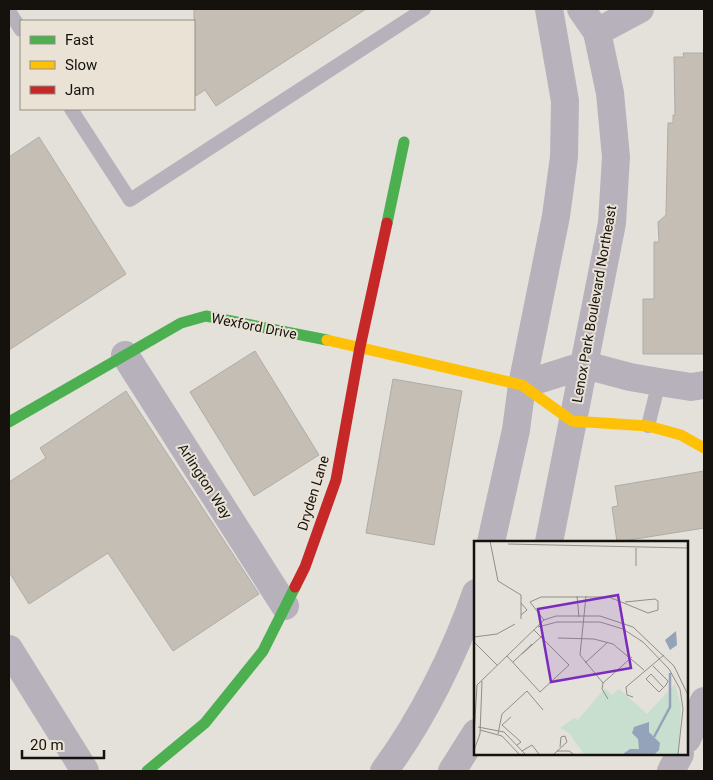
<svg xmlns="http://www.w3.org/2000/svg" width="713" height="780" font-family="Roboto,sans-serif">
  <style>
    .building { fill: #c4beb4; stroke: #afaca7 }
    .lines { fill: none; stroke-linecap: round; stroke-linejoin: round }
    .lane { stroke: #b7b1bb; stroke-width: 14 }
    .street { stroke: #b7b1bb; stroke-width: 28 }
    .fast { stroke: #4caf50; stroke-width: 11 }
    .slow { stroke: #ffc107; stroke-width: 11 }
    .jam { stroke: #c62828; stroke-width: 11 }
    .labels { text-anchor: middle; stroke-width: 4; stroke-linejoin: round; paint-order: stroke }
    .street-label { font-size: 14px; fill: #15120e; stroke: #e9e2d5 }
    .inset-river { fill: none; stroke: #94a3ba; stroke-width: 2.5 }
    .inset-road { fill: none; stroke: #918e88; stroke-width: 1 }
    .view { fill: #7b2cbf; fill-opacity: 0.15; stroke: #7b2cbf; stroke-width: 2.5 }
    .inset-edge { fill: none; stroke: #15120e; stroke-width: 2.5 }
  </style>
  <rect width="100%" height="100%" fill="#e4e1da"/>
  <!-- building -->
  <path class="building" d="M194,9H366L216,106L205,90L194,97Z
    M683,53H704V354H643V299H654V242H659L658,222L666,215L668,123H673V115H675L674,57H684Z
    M39,137L126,274L9,350V157Z
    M255,351L319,455L254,496L190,392Z
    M393,379L462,391L434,545L366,533Z
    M126,391L259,594L173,651L108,553L29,604L9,572V482L46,458L40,448Z
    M704,471V528L617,542L612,507L618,506L615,486Z"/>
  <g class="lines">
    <!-- lane -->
    <path class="lane" d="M9,11L21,30
      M71,109L130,200L424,9
      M648,426L659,382"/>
    <!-- street -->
    <path class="street" d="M597,32L640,9
      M125,355L285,606
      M522,385L585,365L630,377L659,382L691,387L704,385
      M491,542L516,430L522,385L556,216L564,157L565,101L549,9
      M549,542L612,223L616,157L610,93L597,32L581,9
      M9,649L85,771
      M687,739L704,701
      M384,771C422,720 455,653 476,593
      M452,771L476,733
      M671,771L680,754"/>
    <!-- fast -->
    <path class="fast" d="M387,223L404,142
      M9,422L181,323L206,316L327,340
      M147,771L205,723L263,651L295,587"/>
    <!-- slow -->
    <path class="slow" d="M327,340L522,385L572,421L648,426L681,435L704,448"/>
    <!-- jam -->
    <path class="jam" d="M295,587L305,567L336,480L360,347L387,223"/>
  </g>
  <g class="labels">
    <!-- street labels -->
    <g class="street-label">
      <text transform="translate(594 304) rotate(-80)" y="5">Lenox Park Boulevard Northeast</text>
      <text transform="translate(254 326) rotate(11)" y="5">Wexford Drive</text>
      <text transform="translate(205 481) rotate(57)" y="5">Arlington Way</text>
      <text transform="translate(313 493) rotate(-73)" y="5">Dryden Lane</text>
    </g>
  </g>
  <!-- overview -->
  <g transform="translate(474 541)">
    <rect width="214" height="214" fill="#e4e1da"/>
    <path d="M201,143L207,165L205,213H110L95,192L86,187L100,177L104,179L131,147L138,154L145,148L173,173Z" fill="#c8dece"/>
    <path d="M202,90L203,104L196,109L191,99ZM175,181V191L186,202L185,209L181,213H149L156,208H165L164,198L158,192L160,186Z" fill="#94a3ba"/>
    <path class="inset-river" d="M180,196L196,166V132"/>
    <path class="inset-road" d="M16,0L24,40L47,54V78M34,3L214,7M162,7V25M103,55L105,76M112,55L106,114L129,142M47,74L53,69L47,62M70,79L56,61L67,56H135L174,72L184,69V60L181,58L151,61M64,86L83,81H126L149,88L169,101L195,128L206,148L209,168L204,213M0,96L23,93L41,83M84,97L120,98L139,103L170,129M1,102L23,124M48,113L68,95M33,115L66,151L95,124L60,89M39,121L58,103M111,122L134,101M179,125L194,140L192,144L185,151L172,138L177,133L189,146M129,142L158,116M129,142L128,148L134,158M159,156L153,154L152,146L190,114M37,176L28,184L47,201L43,204M4,186L30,191L51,213M6,189L28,195L45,213M24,193L28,173L53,150L69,169M0,194L3,144L70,79L82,75H126L159,86L200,125L214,154M0,209L6,193L8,140M48,210L58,204L65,213M83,210H95L99,213M80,213L93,201L91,195L87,196L86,206"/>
    <path class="view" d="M144,54L157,127L77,141L64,68Z"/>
    <rect width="214" height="214" class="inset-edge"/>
  </g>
  <!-- border -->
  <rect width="713" height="780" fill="none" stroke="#15120e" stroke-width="20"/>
  <!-- legend -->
  <rect x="20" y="20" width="175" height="90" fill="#e9e2d5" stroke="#948f85"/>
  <rect x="30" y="36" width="25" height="8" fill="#4caf50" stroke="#948f85"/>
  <text x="65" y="45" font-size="15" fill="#15120e">Fast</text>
  <rect x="30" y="61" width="25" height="8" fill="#ffc107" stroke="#948f85"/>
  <text x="65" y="70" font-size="15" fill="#15120e">Slow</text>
  <rect x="30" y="86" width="25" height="8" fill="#c62828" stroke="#948f85"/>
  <text x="65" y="95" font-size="15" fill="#15120e">Jam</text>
  <!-- scale -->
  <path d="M22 750v8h82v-8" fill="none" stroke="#15120e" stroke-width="2.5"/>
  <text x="30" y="750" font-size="15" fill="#15120e" stroke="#e9e2d5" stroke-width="4" paint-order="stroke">20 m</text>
</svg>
